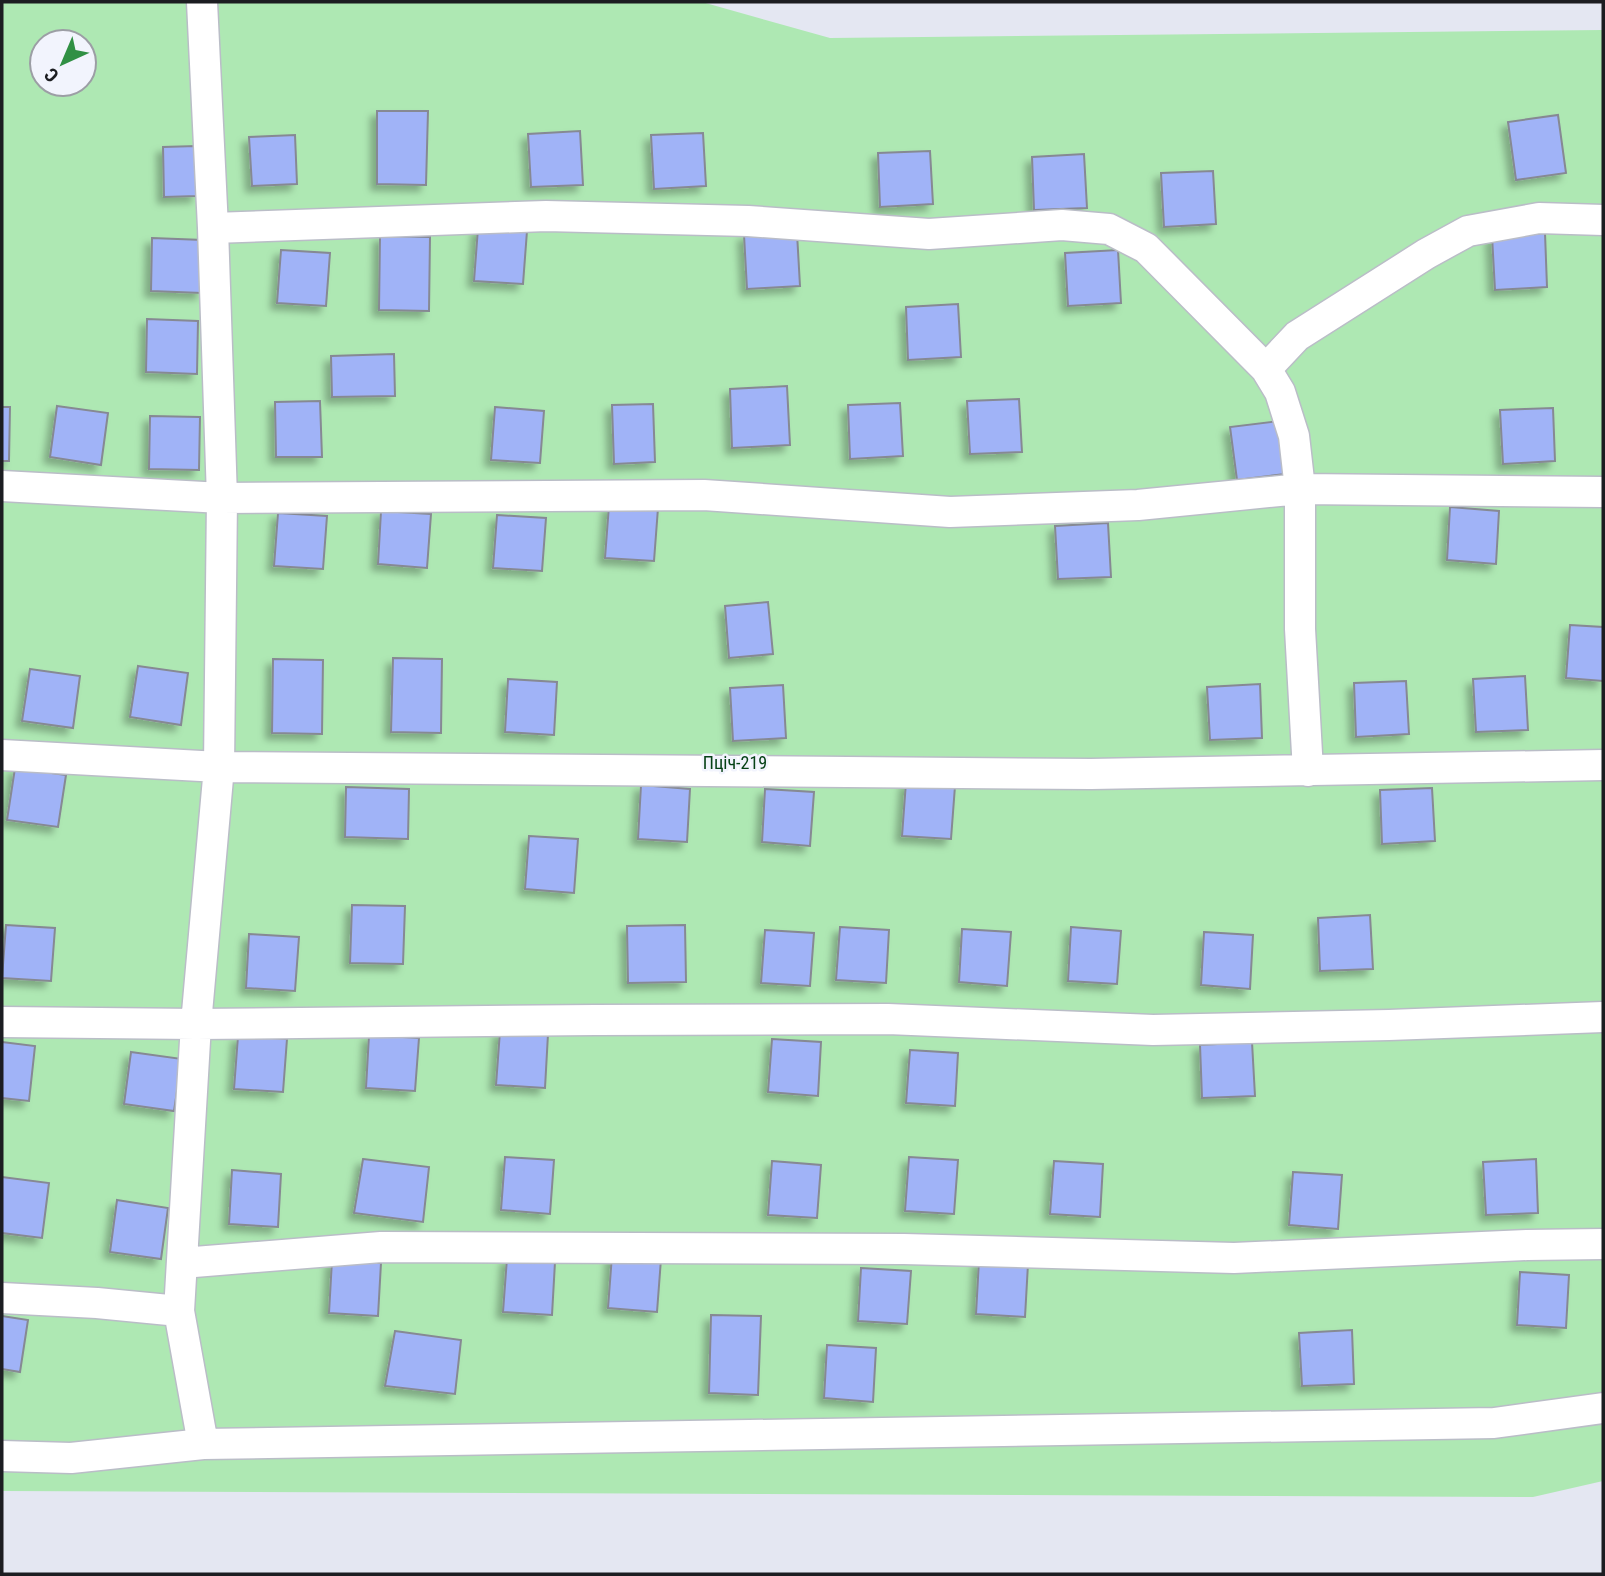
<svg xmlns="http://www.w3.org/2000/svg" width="1605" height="1576" font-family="'Roboto Condensed',sans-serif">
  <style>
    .green { fill: #aee8b3; fill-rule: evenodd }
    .building { fill: #a0b3f7; stroke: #868993; stroke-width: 2; filter: url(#shadow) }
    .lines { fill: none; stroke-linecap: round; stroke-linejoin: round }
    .minor-casing { stroke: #babdc7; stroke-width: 33 }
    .minor { stroke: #fff; stroke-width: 30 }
    .labels { text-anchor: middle; stroke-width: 5; stroke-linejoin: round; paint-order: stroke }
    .park-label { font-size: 18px; fill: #054115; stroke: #f2f4fd }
  </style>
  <defs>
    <filter id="shadow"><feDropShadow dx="-6" dy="6" stdDeviation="3.5" flood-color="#0004"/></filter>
  </defs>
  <rect width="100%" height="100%" fill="#e4e7f2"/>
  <!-- green -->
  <path class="green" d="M2,2H702L830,38L1603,30V1481L1533,1497L2,1491ZM42,42H84V84H42Z"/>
  <!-- building -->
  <path class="building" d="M377,111H428L426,185L377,184Z
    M1558,115L1566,173L1516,180L1508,122Z
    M580,131L583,185L531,187L528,134Z
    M703,133L706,186L654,189L651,135Z
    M295,135L297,184L252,186L249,137Z
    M196,146L197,196L164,197L163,147Z
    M930,151L933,204L880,207L878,153Z
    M1084,154L1087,208L1034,210L1032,157Z
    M1213,171L1216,224L1164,227L1161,173Z
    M478,228L527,231L523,284L474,281Z
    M797,233L800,286L747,289L744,235Z
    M1545,233L1547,287L1495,290L1492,236Z
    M380,236L430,237L429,311L379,310Z
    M152,238L203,240L202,293L151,291Z
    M281,250L330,253L326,306L277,303Z
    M1118,250L1121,303L1068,306L1065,253Z
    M958,304L961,357L908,360L906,307Z
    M147,319L198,321L197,374L146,372Z
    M394,354L395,396L332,397L331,356Z
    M787,386L790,445L732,448L730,389Z
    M1019,399L1022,452L970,454L967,401Z
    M320,401L322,457H276L275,402Z
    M900,403L903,456L850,459L848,405Z
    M653,404L655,462L614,464L612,405Z
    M57,406L108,413L101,465L50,457Z
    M2,407H10L9,461H2Z
    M495,407L544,411L540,463L491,460Z
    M1553,408L1555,461L1503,464L1500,410Z
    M150,416L200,417L199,470L149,469Z
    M1279,421L1285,474L1237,480L1230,427Z
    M609,505L658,508L654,561L605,558Z
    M1450,507L1499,511L1496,564L1447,560Z
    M381,511L431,514L427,568L378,564Z
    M278,513L327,516L323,569L274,566Z
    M497,515L546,518L542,571L493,568Z
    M1108,523L1111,577L1058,579L1055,526Z
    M768,602L773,654L729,658L725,606Z
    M1570,625L1603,627V681L1566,678Z
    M393,658L442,659L441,733L391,732Z
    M273,659L323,660L322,734L272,733Z
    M138,666L188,673L181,725L130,717Z
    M30,669L80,676L73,728L22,721Z
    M1525,676L1528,730L1476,732L1473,679Z
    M508,679L557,682L554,735L505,732Z
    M1406,681L1409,734L1356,737L1354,683Z
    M1260,684L1262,738L1210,740L1207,687Z
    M783,685L786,738L733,741L730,688Z
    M15,768L66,775L58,827L7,820Z
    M906,782L955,786L951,839L902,836Z
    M641,785L690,789L687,842L638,839Z
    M346,787L409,789L408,839L345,837Z
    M1432,788L1435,841L1382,844L1380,790Z
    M765,789L814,792L810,846L762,842Z
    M529,836L578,839L574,893L525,889Z
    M352,905L405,906L403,964L350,963Z
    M1370,915L1373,969L1320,971L1318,918Z
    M6,925L55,928L51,981L2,978Z
    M685,925L686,982L628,983L627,926Z
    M840,927L889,930L886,983L836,980Z
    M1071,927L1121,931L1117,984L1068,981Z
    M962,929L1011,932L1007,986L959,982Z
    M765,930L814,933L810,986L761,983Z
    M1204,932L1253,935L1250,989L1201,985Z
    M249,934L299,937L295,991L246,988Z
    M500,1031L548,1034L545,1088L496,1085Z
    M369,1035L419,1038L415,1091L366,1088Z
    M238,1036L287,1039L283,1092L234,1089Z
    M772,1039L821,1042L818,1096L768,1092Z
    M2,1042L35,1046L29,1101L2,1098Z
    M1252,1042L1255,1096L1202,1098L1200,1045Z
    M910,1050L958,1053L955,1106L906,1103Z
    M131,1052L182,1059L174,1111L124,1104Z
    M505,1157L554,1160L550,1214L501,1210Z
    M909,1157L958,1160L954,1214L905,1211Z
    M363,1159L429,1167L423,1222L354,1213Z
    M1536,1159L1538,1213L1486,1215L1483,1162Z
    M772,1161L821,1165L817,1218L768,1215Z
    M1054,1161L1103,1164L1100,1217L1050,1214Z
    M232,1170L281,1174L278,1227L229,1224Z
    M1293,1172L1342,1175L1338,1229L1289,1225Z
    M2,1177L49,1183L42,1238L2,1233Z
    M117,1200L168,1208L161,1259L110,1252Z
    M612,1255L661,1259L657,1312L608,1308Z
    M507,1258L555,1262L552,1315L503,1312Z
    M332,1260L381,1263L378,1316L329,1313Z
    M979,1260L1028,1264L1025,1317L976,1314Z
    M861,1268L911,1271L907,1324L858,1321Z
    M1520,1272L1569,1275L1566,1328L1517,1325Z
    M711,1315L761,1316L758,1395L709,1393Z
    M2,1316L28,1320L20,1372L2,1369Z
    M1352,1330L1354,1384L1302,1386L1299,1333Z
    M395,1331L461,1340L455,1394L385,1386Z
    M827,1345L876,1348L873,1402L824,1398Z"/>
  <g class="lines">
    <!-- minor casing -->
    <g class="minor-casing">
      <path id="minor" d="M202,2L213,228L222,498L219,767L196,1024L179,1311L203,1444
        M213,228L546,216L748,221L929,234L1062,225L1109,229L1146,248L1266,369L1280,392L1294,436L1300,489V629L1308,771
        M1266,369L1297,336L1426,254L1468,231L1539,218L1603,220
        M2,486L222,498L704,495L950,512L1138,505L1300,489L1603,492
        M2,755L219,767L1091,774L1603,765
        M2,1022L196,1024L595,1020L888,1019L1153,1030L1389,1025L1603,1017
        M182,1263L381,1247L904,1249L1234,1258L1527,1245L1603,1244
        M2,1298L97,1303L179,1311
        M2,1456L71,1458L203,1444L1494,1423L1603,1408"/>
    </g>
    <!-- minor -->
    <use href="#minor" class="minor"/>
  </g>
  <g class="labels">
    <!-- park labels -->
    <g class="park-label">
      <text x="735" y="769">Пціч-219</text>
    </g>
  </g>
  <!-- border -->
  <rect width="1605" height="1576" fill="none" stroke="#1c1d21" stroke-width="7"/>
  <!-- north arrow -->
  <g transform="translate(63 63) rotate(224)"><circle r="33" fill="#f2f4fd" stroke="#9c9ea5" stroke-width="2"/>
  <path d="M0-5L12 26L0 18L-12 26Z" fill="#309044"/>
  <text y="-10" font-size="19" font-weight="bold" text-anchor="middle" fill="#1c1d21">С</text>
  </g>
</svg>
